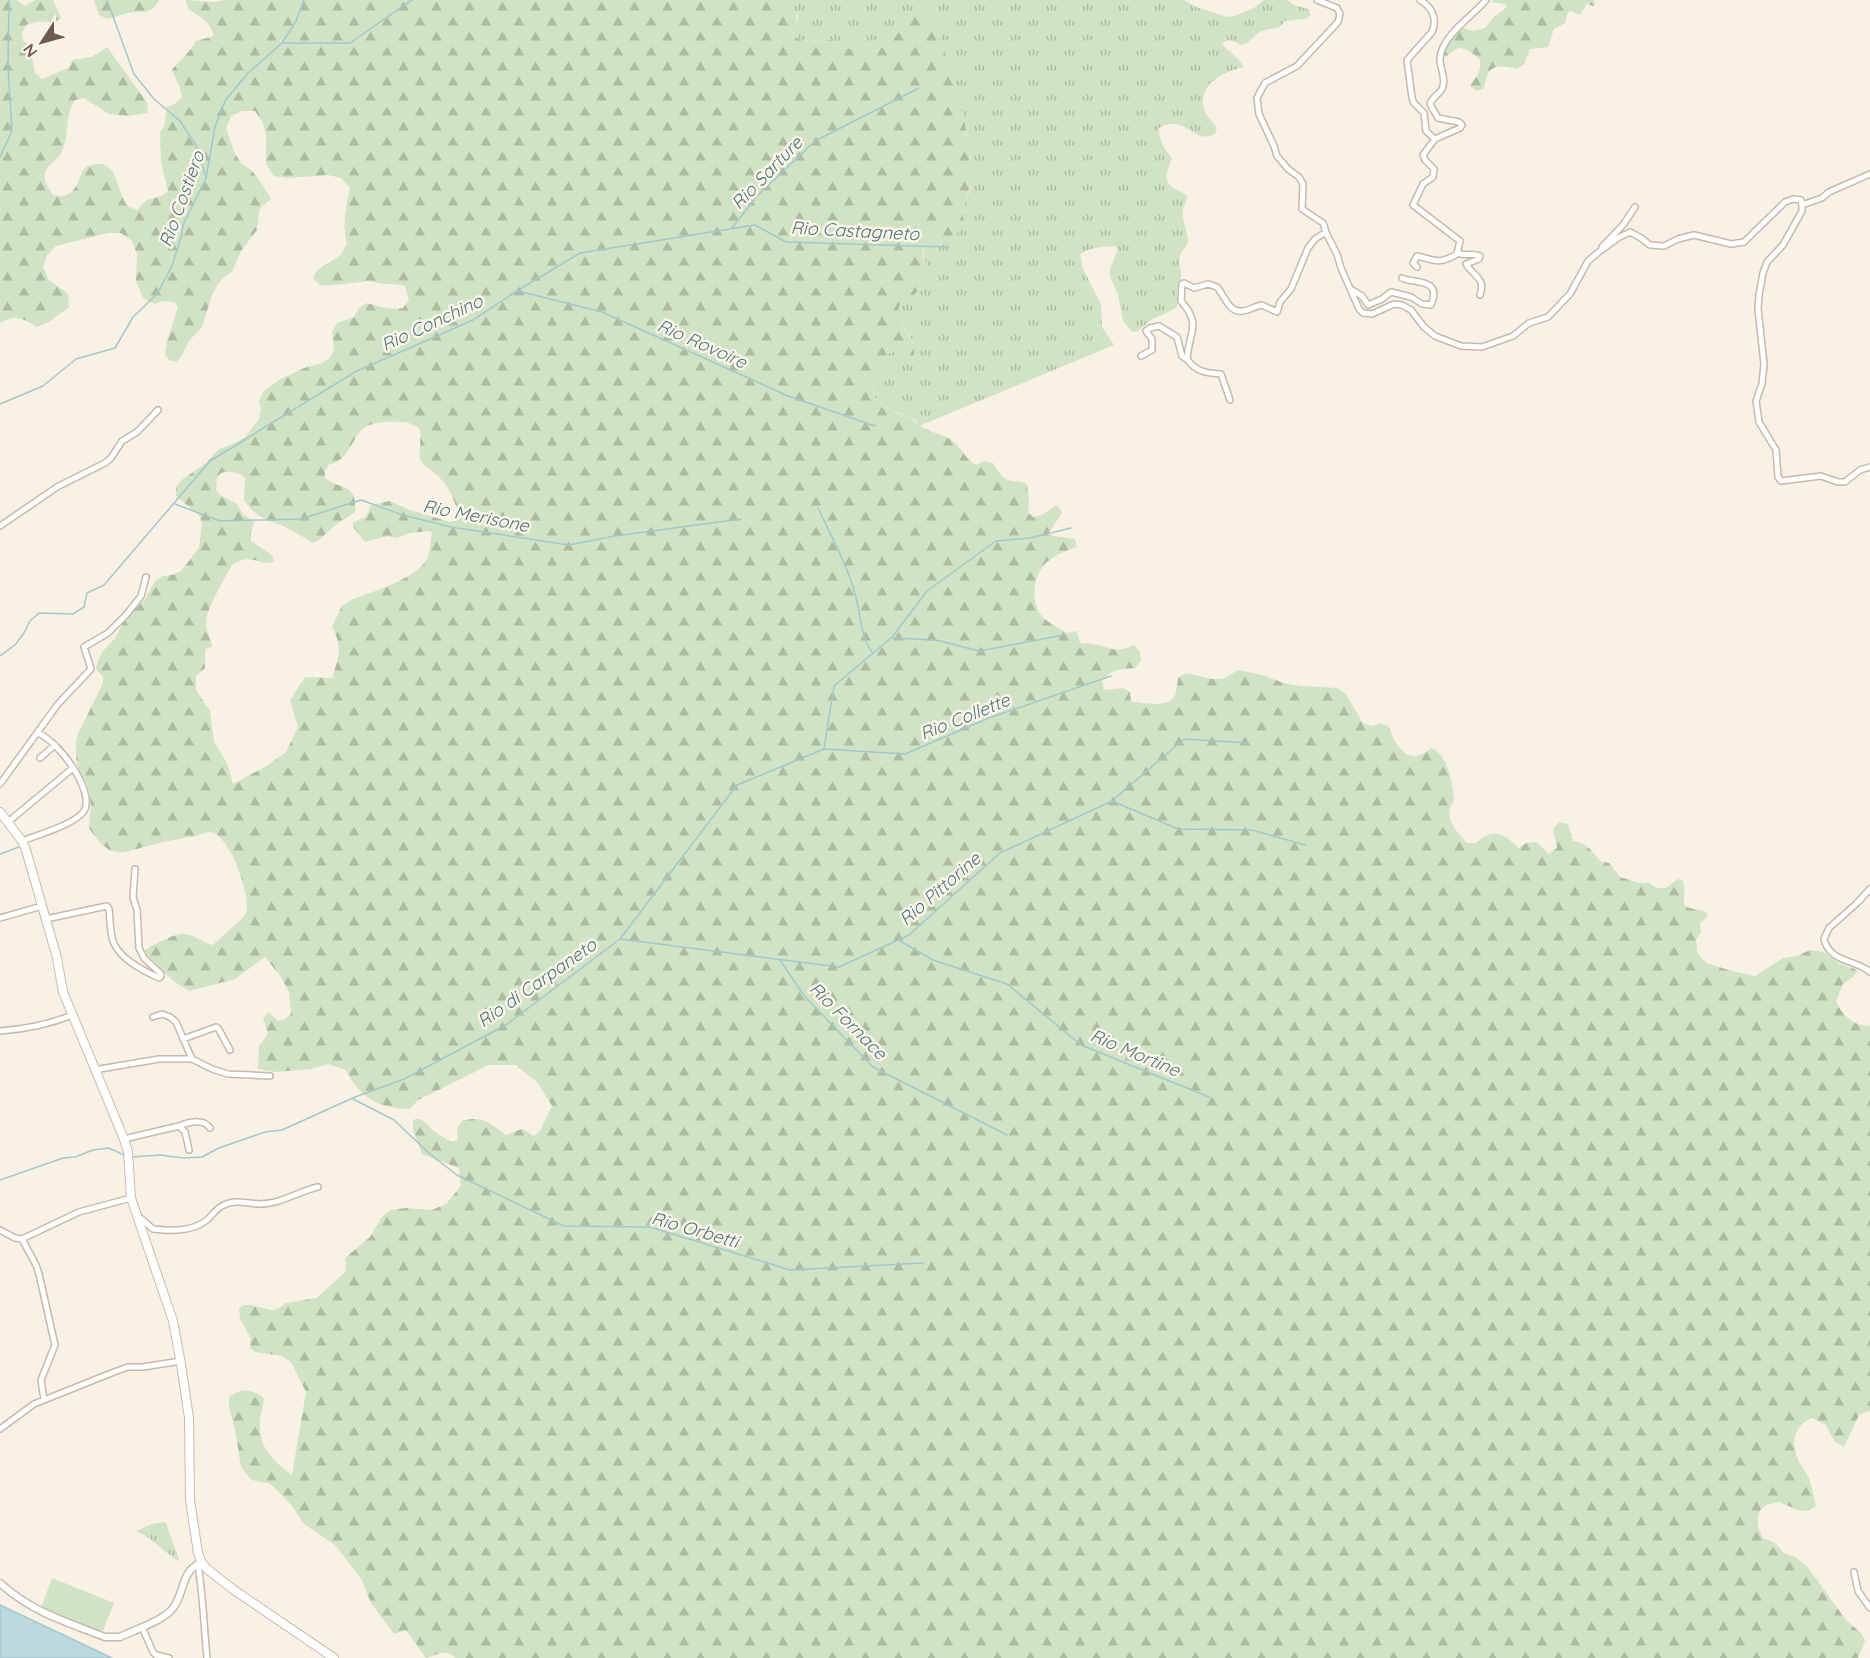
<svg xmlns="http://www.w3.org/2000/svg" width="1870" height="1658" font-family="Quicksand,sans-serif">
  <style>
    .grass { fill: url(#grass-tufts) }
    .forest { fill: url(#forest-firs); fill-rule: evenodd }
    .park { fill: #d0e3c4 }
    .water { fill: #bbd8df; stroke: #a3c7cf; stroke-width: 1.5 }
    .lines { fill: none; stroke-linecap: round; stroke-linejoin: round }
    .stream { stroke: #a3c7cf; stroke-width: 1.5 }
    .minor-casing { stroke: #c7b9ac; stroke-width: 8 }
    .tertiary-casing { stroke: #c7b9ac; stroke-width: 9 }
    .secondary-casing { stroke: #ccbbad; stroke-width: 10 }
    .minor { stroke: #fff; stroke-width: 5 }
    .tertiary { stroke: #fff; stroke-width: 6 }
    .secondary { stroke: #fff; stroke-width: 8 }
    .labels { text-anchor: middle; stroke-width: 5; stroke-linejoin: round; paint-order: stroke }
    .water-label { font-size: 18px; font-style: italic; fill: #4b747d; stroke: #fcf5e9 }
  </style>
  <defs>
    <pattern id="grass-tufts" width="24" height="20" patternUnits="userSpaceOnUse" patternTransform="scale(1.5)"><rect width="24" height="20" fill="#d0e3c4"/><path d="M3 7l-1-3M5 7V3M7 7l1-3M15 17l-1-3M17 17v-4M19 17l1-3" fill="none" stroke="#adbba1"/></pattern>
    <pattern id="forest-firs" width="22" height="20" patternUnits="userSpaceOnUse" patternTransform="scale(1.5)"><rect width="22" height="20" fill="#d0e3c4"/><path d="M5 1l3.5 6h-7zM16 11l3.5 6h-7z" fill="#adbba1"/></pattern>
  </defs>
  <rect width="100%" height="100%" fill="#f8f1e4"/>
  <!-- grass -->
  <path class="grass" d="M790,0H1184L1196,7L1228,17L1235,16L1254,8L1264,0H1287L1294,5L1308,9L1311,15L1305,19L1285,21C1279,31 1269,27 1260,32C1251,37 1250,44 1240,45L1234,41L1228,40L1222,44C1229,52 1239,58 1244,67C1223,72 1195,85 1205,112C1208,118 1213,122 1217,128L1215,134C1193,146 1186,112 1159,128C1159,141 1164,149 1172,158C1168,169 1161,182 1175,189C1180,192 1184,193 1188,197C1178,214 1185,222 1188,239C1189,247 1181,249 1180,256C1178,263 1181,269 1181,275C1182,281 1178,284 1177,289C1176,296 1179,302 1176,308L1151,320L1138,331L1132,332L1123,321L1118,295L1110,276V269L1117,252V248L1114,246C1102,247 1091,247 1080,254L1083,269L1101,304L1102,327L1114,345L919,426C917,423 916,420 913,419C901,411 872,409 874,389C874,375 885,373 885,354L894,352L913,358C922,331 881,322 907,294H914L926,263C917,243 934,238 951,239L964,218L963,209L969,192L971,184L969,147L964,119L936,26L912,15C898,33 881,61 853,50C845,48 840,41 832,40C815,38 808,49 793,34L798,16Z
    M164,1522L166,1524L180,1562C164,1553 154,1538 136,1531L152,1524Z"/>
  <!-- forest -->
  <path class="forest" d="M0,0H17L25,6L36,0H53L61,18L54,23C43,21 36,21 26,25L22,33L23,40L30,46L35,73L42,79L68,68L73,60L92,57L107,47L148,104L147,113L129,116L109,114L84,98L75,100C64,117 70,133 62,151C59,160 48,164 45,173C43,181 49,189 53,195C67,199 76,191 80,177C83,169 87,164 97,164C120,163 116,195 129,207C130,207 137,210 138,210C147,195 155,201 168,192L161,162L160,132L164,127L167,107L175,104L182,97L180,88L172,70C180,59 190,53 196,41L214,36C210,21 200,17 188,9L186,0L215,2L226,0H790C799,12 797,20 793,34C808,49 815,38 832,40C840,41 845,48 853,50C880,61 898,33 912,15L921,16L937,26L964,119L969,147L971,183L963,209L964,227L951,239C940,239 920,241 923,257C925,264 929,268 927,275C926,283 919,289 914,295L907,294C881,322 922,332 913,359L894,352L885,354C885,360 885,366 882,372C878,379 870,387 875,397C880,408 899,413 910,418C915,420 916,424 920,426C931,433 944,434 954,442C963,450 965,459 976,465L984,461L993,463C998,470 1002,480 1012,481C1018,482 1021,481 1027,484L1029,503L1028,512L1033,517L1042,515L1057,505L1062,512C1058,521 1052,526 1048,535L1075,539L1077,547C1066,551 1056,554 1047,562C1034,573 1030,599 1040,614C1046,622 1058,627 1067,633L1076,631L1081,644C1105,641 1109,657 1134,645L1140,652L1141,661L1135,668C1121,669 1111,669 1102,681L1104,690L1123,688L1130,692L1131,701C1141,703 1167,708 1174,697C1177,693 1177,683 1178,678L1186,673L1212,679H1222L1239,670L1266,676L1283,683L1300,686L1337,688L1345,693L1363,723L1371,726L1380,723L1389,727C1395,747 1410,768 1431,748C1449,756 1452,782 1454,800C1442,818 1455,829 1467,843H1476C1493,827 1504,834 1519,848L1526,843L1536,842L1549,854L1557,848L1553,829L1559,822L1568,824L1573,841C1587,843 1592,851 1600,861L1609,863L1620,877L1639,883H1649L1657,888H1666L1678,879L1682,880C1687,888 1682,898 1685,906C1693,910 1700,909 1707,913V917L1700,923L1701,932L1696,939L1697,952L1706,963L1732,971L1755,976L1783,958L1797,956L1810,950L1824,952L1838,963L1855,969L1857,972L1854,976L1843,984L1836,1001C1842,1016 1854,1026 1870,1026V1412L1868,1411L1859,1415L1844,1447L1835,1442L1826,1425L1812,1418C1792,1426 1791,1444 1799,1462C1802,1467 1806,1472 1809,1478C1812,1487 1814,1497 1816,1506L1808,1511L1798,1510L1779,1502L1766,1505L1761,1509L1758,1515V1527L1763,1538L1775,1543L1784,1553L1795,1557L1806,1565L1846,1620L1862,1634L1865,1641L1858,1658H455C444,1647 436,1656 426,1658L406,1630L394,1634L371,1603L362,1580L335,1545L304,1524L292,1506L273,1486L268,1483L252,1480L241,1467L235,1429L229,1408V1398C239,1387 254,1389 264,1399C263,1406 261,1412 260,1419C258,1447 271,1459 292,1475L306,1392L291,1362L282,1356L255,1352L250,1348L251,1338L240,1319L239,1308L244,1305H250L272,1310L277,1309L286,1303L317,1298L346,1271L345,1258L370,1237L381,1218L390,1210L407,1208L432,1210L446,1204L461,1186L459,1168L422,1154L413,1130V1120C423,1116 427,1125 434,1131C440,1136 446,1139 453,1142L458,1139L457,1128L462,1121C483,1115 490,1123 506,1135L522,1129L534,1136L540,1131L552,1106L538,1083L516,1065H489L418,1100L410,1109C379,1108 360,1099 346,1070L328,1064L311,1069L276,1072L258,1069L259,1046L268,1034L263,1018L269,1012L278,1021L285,1019L291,1014L289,992L281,977L265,957L235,979L189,991L172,980L144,951C151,946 177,932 185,934C195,935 203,943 213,945C218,940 244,918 246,913C252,897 229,831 209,832C205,832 199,835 196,836C182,838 168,841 155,844C122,852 112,863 89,828C90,813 93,800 87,785C86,781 82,778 80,773C75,761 75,748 77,736L103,683V677L96,669L98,660L103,651L116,637L125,619L145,599L155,581L163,576L172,575L181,571L199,548L202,524L199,515L176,496V486L183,479L206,463L219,449L237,442L245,437L258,421L261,411L259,401L263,392L279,380L304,368L322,363L330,358L334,349L332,332L337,323L354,317L359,308L367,303C380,307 389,310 403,308L409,300L405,286C396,283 394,285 386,284C379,284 374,281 367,281C351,283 336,286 320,285L313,278L317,270L341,255L347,244C342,224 346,207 350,188L341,178L328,175L287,178L274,176L266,164V136L263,123L255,111H242L231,116L226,128L234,152L241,163L252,171L260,181L271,199L262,206L259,211L257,230L241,251L232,272L222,279L218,284L212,295L202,327L189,341L181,357L176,362L169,360L165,355L167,341L178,308L175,302L162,301L155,304L143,298L136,281L137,254L132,241L121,233H108L56,246L47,255L43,267L48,279L68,294L69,307L49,322L37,327C24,318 14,314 0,323ZM407,422L419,428C423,438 417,453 421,461C425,467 433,471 439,477C452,490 454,502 461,519L450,522L407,509L390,501L371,505L366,517L353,522V527L365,542L388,536L397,538L410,533L429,531L432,533C430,540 431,549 428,556C421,578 371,592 351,600L342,606L332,627C343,647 339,657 332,678L305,677L290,700L298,727L286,752L265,767L233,784L227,763L214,742L210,711L196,690V676L205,668V649L212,647C211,638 206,632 206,623C205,611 225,579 231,566C250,550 260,568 274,561L272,555L251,541V534L254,522L243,514L237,504L220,495L216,490L217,478L221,473C229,471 239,472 245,478L244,500C257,520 268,519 288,528C296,533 305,538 313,543L319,540L334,526L355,512C357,483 343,491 325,478V472L328,465C356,458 349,430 373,424C382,421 397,422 407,422Z
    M94,0H159C151,16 143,10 128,13C121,14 115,18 108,19L99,15Z
    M1493,0H1594L1595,4L1593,6L1587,4L1580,15L1571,11L1568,12L1565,23L1554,29L1548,47L1530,49L1524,64L1517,69C1508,67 1493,63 1488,74C1485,79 1486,84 1483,89L1477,91L1471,87V84C1477,76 1483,68 1479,58C1464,48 1461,42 1446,57L1443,56C1445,44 1455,36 1463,28L1473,31L1485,28L1493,18L1507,7L1505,4L1492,2Z"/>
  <!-- park -->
  <path class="park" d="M52,1578L114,1603L102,1633L41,1608Z"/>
  <!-- water -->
  <path class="water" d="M0,1605L112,1658H0Z"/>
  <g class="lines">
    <!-- stream -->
    <path class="stream" d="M107,0L134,74L154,99L180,121L196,145L206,177
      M283,43H350L412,0
      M0,157L12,131L8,67L9,0
      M732,228L757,196L815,141L919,88
      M518,291L602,312L788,396L875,426
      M0,404L43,386L76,359L115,348L133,317L157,294L172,266L182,234L183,225L206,178L215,127L225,101L248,73L282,43L296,21L304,0
      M175,504L220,521L301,519L361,500L403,515L451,527L569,545L615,536L741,519
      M818,508C831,536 847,564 855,594C861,613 860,636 872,652
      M893,636L927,591L996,541L1030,538L1071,528
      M0,656L15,645L24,633L30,621L39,613L73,614L84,607L87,593L104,585L210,461L355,372L473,320L517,291L580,253L755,225L786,242L946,247
      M824,748L834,686L891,638L936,640L979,651L1064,635
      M1112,801L1178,829L1252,830L1305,845
      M0,854L19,847
      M620,939L839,967L909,935L1000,853L1112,801L1184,739L1248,743
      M900,941L933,960L1007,984L1081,1045L1209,1097
      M780,960L805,997L873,1067L1007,1135
      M353,1099L394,1120L431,1155L457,1175L564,1226L650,1227L790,1270L923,1263
      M131,1157L160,1155L184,1158L202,1157L219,1148L265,1132L282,1130L355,1097L404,1079L506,1025L620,939L737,785L824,749L905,754L989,718L1111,676
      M0,1180L63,1158L75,1157L93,1150L109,1148L124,1155"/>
    <!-- minor casing -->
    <g class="minor-casing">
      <path id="minor" d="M1317,0L1337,8L1340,14L1338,22L1297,66L1265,83L1257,98L1259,114L1274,146L1277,156L1288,169L1299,177L1303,184L1302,209L1323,223L1327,235L1337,254L1341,268L1359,309L1363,313L1372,314L1394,304L1402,305L1411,310L1424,327L1435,336L1461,346L1482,347L1513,336L1529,323L1548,317L1570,294L1588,261L1600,251L1618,238L1630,232L1641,238L1650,245L1664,246L1678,239L1694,235L1731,244L1744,242L1785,202L1793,199L1801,200L1802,205
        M1420,0C1432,7 1438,19 1432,32L1407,60L1412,98L1414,103L1424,113L1426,131L1435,139L1460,128L1462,125L1459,122L1438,118L1430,104C1432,96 1442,94 1443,86C1446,76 1439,67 1440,58C1442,35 1473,16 1486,0
        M1802,205V211L1783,245L1767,262L1763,273L1759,295L1758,309L1764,364L1762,384L1756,401L1759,422L1776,450L1778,477L1781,481L1821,476L1838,482H1845L1860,470L1870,467
        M1802,205L1822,198L1829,192L1870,174
        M1602,247L1623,225L1635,207
        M1458,253C1465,257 1473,252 1480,256L1479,259L1466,264C1474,277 1486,278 1480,295
        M1417,267L1413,263L1417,256C1436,260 1438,265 1457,254L1460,241L1413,205L1423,184L1433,177L1434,169L1425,160L1423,155L1435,139
        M1352,290L1362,296L1368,305L1382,299L1391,292L1411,297L1422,304L1431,305C1443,277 1413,284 1402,278
        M1141,356L1152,350V339L1146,331L1150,328L1159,326L1177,337L1182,356L1188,360
        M1230,400L1221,374C1206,373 1196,372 1187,359C1189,331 1202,325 1181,301L1182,284L1184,283L1194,288L1208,284L1217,287C1224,295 1229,313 1242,311C1248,311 1255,306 1262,305L1277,312L1280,302L1291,289L1308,248L1315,239L1326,232
        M0,526L57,487L105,463L111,458L122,441L137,432L158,410
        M40,758L55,745
        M0,784L58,704L91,669L84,647L108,633L126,615L141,596L146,577
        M8,822L73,768
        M22,841C37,835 76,824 84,811C96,791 56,738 37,733
        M1870,889L1856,904L1829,928L1824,939C1830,963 1855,959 1870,972
        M0,918L42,906
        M46,919L107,906L109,909C110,918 110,928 112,938C117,958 142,970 159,978L161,976V974L144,958L139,948L137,910L133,897L135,869
        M153,1017L162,1014L170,1017L176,1022L192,1059
        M0,1031C26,1029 48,1025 72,1015
        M183,1039L216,1027L218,1028L230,1050
        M94,1070L159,1059H192L212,1069L228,1074L270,1076
        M179,1126C189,1122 203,1118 210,1128
        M124,1139L179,1126L185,1132L189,1150
        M138,1216L153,1229C171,1231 192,1232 207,1220C212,1216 216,1208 224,1205C235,1199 249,1204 260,1204C281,1204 299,1191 318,1187
        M0,1230L15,1238L22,1239L36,1265L39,1274L55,1345L41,1380L44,1400
        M22,1239L79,1212L131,1198
        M0,1429L34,1404L114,1372L128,1367H143L181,1361
        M198,1564C203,1596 204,1627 207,1658
        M1854,1572L1858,1591L1870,1608
        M142,1627L153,1652L156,1655L169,1658"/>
    </g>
    <!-- tertiary casing -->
    <g class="tertiary-casing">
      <path id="tertiary" d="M0,1583C31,1612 67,1622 105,1637H120C134,1630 165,1620 173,1608C185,1593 181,1569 202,1563"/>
    </g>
    <!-- secondary casing -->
    <g class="secondary-casing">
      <path id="secondary" d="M0,812L22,841L26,850L57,958L63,992L124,1139L128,1152L131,1198L173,1321L181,1364L189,1418L190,1500L198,1553L202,1563L207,1569L234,1590L334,1658"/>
    </g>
    <!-- minor -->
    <use href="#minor" class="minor"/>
    <!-- tertiary -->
    <use href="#tertiary" class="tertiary"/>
    <!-- secondary -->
    <use href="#secondary" class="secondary"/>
  </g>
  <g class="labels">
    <!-- water labels -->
    <g class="water-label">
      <text transform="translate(767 173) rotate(-46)" y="6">Rio Sarture</text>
      <text transform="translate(182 199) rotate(-70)" y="6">Rio Costiero</text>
      <text transform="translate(855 231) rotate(3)" y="6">Rio Castagneto</text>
      <text transform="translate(432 323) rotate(-25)" y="6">Rio Conchino</text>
      <text transform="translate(702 344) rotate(24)" y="6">Rio Rovoire</text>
      <text transform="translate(476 516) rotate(11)" y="6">Rio Merisone</text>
      <text transform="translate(965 717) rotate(-22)" y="6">Rio Collette</text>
      <text transform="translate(940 889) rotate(-41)" y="6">Rio Pittorine</text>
      <text transform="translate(537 983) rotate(-35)" y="6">Rio di Carpaneto</text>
      <text transform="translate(848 1021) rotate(45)" y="6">Rio Fornace</text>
      <text transform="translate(1135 1053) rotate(23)" y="6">Rio Mortine</text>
      <text transform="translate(695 1230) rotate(16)" y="6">Rio Orbetti</text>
    </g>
  </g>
  <!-- north arrow -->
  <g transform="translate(42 42) rotate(234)" stroke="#fcf5e9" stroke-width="4.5" paint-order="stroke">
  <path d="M0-4.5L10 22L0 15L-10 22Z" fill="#6d594d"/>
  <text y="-9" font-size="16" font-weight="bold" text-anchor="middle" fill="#6d594d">N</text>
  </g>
</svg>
